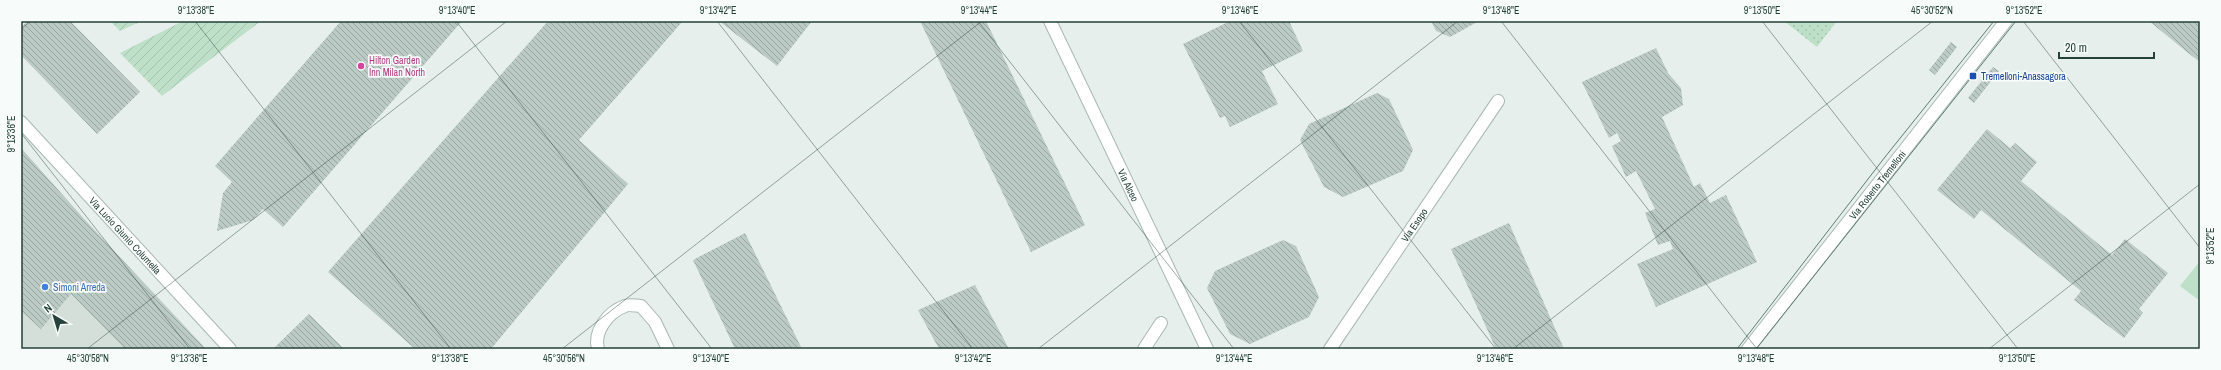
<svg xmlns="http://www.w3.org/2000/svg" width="2221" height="370" font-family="'Archivo Narrow',sans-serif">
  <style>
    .built { fill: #d4dfda }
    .park { fill: url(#park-dots) }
    .garden { fill: url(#garden-furrows) }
    .pitch { fill: #bfe0c8 }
    .building { fill: url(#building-back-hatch) }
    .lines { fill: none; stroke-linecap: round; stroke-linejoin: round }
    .minor-casing { stroke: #a8b8b2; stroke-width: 14 }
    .minor { stroke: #fff; stroke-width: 12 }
    .tram { stroke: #5f7d75; stroke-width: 1 }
    .ticks { fill: none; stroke: #24423a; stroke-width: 1; stroke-opacity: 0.45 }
    .hotel-dot { fill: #d1479c; stroke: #f7fbf9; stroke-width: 1.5 }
    .transit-dot { fill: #1a4fb4; stroke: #f7fbf9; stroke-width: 1.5 }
    .shop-dot { fill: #3f7fe0; stroke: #f7fbf9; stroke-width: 1.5 }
    .labels { text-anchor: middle; stroke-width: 3.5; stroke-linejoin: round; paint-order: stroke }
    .hotel-label { font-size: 10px; fill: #b23c85; stroke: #f7fbf9; text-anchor: start }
    .transit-label { font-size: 10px; fill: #164399; stroke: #f7fbf9; text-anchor: start }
    .street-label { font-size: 10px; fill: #24423a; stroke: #f7fbf9 }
    .shop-label { font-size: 10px; fill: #366cbe; stroke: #f7fbf9; text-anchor: start }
    .neatline { fill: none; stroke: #24423a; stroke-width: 1.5 }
    .ticks-label { font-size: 10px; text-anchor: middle; fill: #24423a }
  </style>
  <defs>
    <pattern id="park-dots" width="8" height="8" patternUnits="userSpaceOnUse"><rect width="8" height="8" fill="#bfe0c8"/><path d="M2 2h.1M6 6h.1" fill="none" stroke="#a4c1ad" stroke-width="1.8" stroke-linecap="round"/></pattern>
    <pattern id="garden-furrows" width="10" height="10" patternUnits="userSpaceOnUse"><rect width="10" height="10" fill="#bfe0c8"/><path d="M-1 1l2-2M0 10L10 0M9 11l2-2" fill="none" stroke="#a4c1ad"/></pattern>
    <pattern id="building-back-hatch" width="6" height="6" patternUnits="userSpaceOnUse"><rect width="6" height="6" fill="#bbcac4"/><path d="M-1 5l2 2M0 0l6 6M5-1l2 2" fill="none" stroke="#98a6a0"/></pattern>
  </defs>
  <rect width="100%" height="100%" fill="#e6efeb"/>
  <!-- built -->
  <path class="built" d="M21,148L85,220L206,349H21Z"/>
  <!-- park -->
  <path class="park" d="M1784,21H1837L1817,47Z"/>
  <!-- garden -->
  <path class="garden" d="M110,21H142L120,31Z
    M183,21H261L162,96L120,53Z"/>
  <!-- pitch -->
  <path class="pitch" d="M2200,261V301L2180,286Z"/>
  <!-- building -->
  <path class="building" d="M28,21H70L140,92L97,134L21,55V27Z
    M341,21H462L283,227L263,209L253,220L217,231L223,193L232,182L215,166Z
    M548,21L682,22L579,140L628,184L491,349H415L328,272Z
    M719,21H812L777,66Z
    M920,21H986L1085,225L1031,252Z
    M1230,21H1289L1303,51L1262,71L1278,104L1230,127L1225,116L1220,118L1183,44Z
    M1431,21H1479L1450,37L1436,31Z
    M2149,21H2200V62L2187,52Z
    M1951,42L1957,47L1935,75L1929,70Z
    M1656,48L1668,73L1681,88L1683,105L1662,117L1694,187L1700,183L1710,203L1726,195L1757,262L1656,307L1637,264L1673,249L1670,241L1658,245L1645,213L1655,209L1636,171L1626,177L1612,146L1621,141L1617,133L1609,138L1582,82Z
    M1993,67L1999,71L1974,103L1968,98Z
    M1377,93L1389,99L1413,150L1403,171L1343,197L1324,187L1300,140L1309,124Z
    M1987,129L2010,148L2015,143L2037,162L2021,181L2112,255L2125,239L2168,273L2139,309L2143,313L2124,338L2074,300L2081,291L1981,210L1974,219L1937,190Z
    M21,148L85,220L206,349H125L71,294L41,329L21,311Z
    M1509,223L1564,349H1496L1451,249Z
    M745,233L802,349H735L693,260Z
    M1283,240L1296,246L1319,297L1309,317L1250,344L1230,334L1207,288L1215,271Z
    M975,285L1009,349H939L918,310Z
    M309,314L344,349H273Z"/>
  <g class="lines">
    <!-- minor casing -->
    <g class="minor-casing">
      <g id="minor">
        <path id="s1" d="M1050,21L1207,349"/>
        <path id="s2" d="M21,122L230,349"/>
        <path d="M598,349C593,332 608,312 625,306C629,304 636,306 641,306L655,322L668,349"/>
        <path d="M1144,349L1161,323"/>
        <path id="s3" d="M1330,349L1498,101"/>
        <path id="s4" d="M1748,349L2006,21"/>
      </g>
    </g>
    <!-- minor -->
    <use href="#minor" class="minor"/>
    <!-- tram -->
    <path class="tram" d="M1737,349L1885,157L1994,21
      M1756,349L2016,21"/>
  </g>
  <!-- ticks -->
  <path class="ticks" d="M195,21L451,349M456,21L712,349M717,21L973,349M978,21L1234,349M1239,21L1496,349M1501,21L1757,349M1762,21L2018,349M2023,21L2200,248M21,29L31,21M21,133L190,349M87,349L507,21M562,349L982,21M1038,349L1458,21M1513,349L1933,21M1989,349L2200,184"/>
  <!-- markers -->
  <circle class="hotel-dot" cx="361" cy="66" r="4"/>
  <rect class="transit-dot" x="1969" y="72" width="8" height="8" rx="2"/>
  <circle class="shop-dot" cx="45" cy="287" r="4"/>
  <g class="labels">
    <!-- hotel labels -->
    <g class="hotel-label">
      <text x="369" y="64">Hilton Garden<tspan x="369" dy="12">Inn Milan North</tspan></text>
    </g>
    <!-- transit labels -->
    <g class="transit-label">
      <text x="1981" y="80">Tremelloni-Anassagora</text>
    </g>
    <!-- street labels -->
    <g class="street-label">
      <text dy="4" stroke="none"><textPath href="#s1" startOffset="182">Via Alceo</textPath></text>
      <text dy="4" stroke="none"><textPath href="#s4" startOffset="209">Via Roberto Tremelloni</textPath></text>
      <text dy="4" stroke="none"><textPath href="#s3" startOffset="150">Via Esopo</textPath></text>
      <text dy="4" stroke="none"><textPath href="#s2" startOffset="154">Via Lucio Giunio Columella</textPath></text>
    </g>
    <!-- shop labels -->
    <g class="shop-label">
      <text x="53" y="291">Simoni Arreda</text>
    </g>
  </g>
  <!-- border -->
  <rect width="2221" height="370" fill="none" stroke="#f7fbf9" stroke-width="44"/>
  <!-- north arrow -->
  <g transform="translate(54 316) rotate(322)" stroke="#f7fbf9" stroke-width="3" paint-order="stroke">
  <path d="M0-3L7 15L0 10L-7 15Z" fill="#24423a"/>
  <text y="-6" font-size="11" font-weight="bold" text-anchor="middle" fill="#24423a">N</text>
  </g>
  <!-- scale -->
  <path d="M2059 52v6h95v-6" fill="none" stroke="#24423a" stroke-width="2"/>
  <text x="2065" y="52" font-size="12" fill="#24423a" stroke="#f7fbf9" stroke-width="3" paint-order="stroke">20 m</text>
  <rect x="22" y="22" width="2177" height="326" class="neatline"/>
  <g class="ticks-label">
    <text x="196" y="14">9°13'38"E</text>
    <text x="457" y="14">9°13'40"E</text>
    <text x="718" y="14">9°13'42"E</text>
    <text x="979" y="14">9°13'44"E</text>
    <text x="1240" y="14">9°13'46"E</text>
    <text x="1501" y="14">9°13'48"E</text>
    <text x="1762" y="14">9°13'50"E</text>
    <text x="1932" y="14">45°30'52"N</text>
    <text x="2024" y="14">9°13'52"E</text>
    <text transform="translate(11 134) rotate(-90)" y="4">9°13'36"E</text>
    <text transform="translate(2210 246) rotate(-90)" y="4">9°13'52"E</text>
    <text x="88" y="362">45°30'58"N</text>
    <text x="189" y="362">9°13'36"E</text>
    <text x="450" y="362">9°13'38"E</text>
    <text x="564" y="362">45°30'56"N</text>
    <text x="711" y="362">9°13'40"E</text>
    <text x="973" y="362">9°13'42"E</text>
    <text x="1234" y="362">9°13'44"E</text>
    <text x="1495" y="362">9°13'46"E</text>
    <text x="1756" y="362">9°13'48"E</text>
    <text x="2017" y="362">9°13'50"E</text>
  </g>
</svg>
